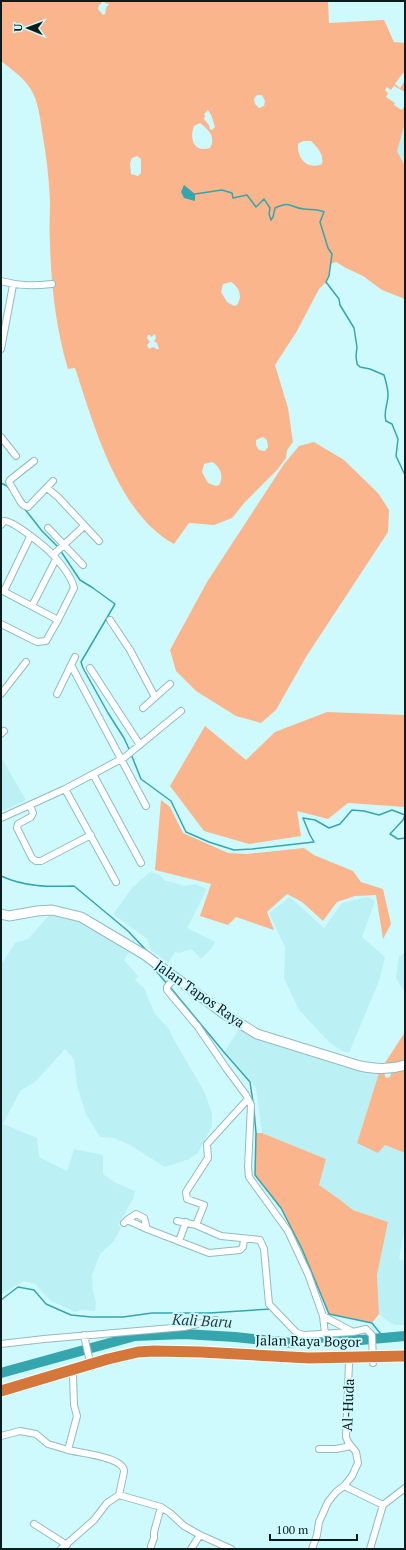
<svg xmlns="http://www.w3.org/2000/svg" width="406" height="1550" font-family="'PT Serif',serif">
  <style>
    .built { fill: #bbf0f4 }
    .green { fill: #fab58c; fill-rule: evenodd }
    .water { fill: #35a6ae }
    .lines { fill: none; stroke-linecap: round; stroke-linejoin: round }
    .stream { stroke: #35a6ae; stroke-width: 1.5 }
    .river { stroke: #35a6ae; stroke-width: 10 }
    .street-casing { stroke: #92bbbe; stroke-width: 8 }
    .secondary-casing { stroke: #92bbbe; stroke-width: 11 }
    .highway-casing { stroke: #fff; stroke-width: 13 }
    .street { stroke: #fff; stroke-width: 6 }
    .secondary { stroke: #fff; stroke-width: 9 }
    .highway { stroke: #d5773a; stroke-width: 11 }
    .labels { text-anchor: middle; stroke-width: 4; stroke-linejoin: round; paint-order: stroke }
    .street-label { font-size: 14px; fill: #0b1c1d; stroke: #cffafd }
    .water-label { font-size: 15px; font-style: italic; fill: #263f41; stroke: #cffafd }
  </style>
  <rect width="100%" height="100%" fill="#cffafd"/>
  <!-- built -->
  <path class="built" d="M405,123V166L397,151Z
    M1,757L26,800L3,811L1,808Z
    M150,872L160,875L165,881L173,882L183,886L196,884L207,889L187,928L215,942L211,949L201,959L192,949L179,953L175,952L168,963L151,950L147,939L113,914L132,888Z
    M290,897L324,928L342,903L367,897L375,901L362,937L385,957L379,981L349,1053L342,1051L329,1042L299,1010L284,978L285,947L269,913Z
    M51,913L72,917L87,924L130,951L124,960L138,976L135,980L144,988L155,1014L169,1029L174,1040L204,1091L212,1113V1126L198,1153L189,1159L165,1167L130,1145L114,1138L100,1137L86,1114L77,1086L74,1059L65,1049L35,1082L20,1091L3,1124L37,1138L39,1157L67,1171L74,1149L103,1155V1174L116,1183L135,1191L133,1199L118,1225L121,1228L114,1241L100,1254L92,1275L93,1292L96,1303L95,1311L82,1310L74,1312L71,1310L51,1301L41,1291L36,1284L24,1281L1,1294V965L15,943L28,939Z
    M405,953V989H402L396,978L399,956Z
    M239,1029L259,1039L282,1047L374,1074L379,1073L357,1143L385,1145L405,1153V1226L399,1259L405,1261V1325H395L389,1322L379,1314L377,1275L388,1222L353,1210L339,1199L319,1185L326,1159L262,1133L256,1088L225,1051Z"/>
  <!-- green -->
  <path class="green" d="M1,1H102L101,4L99,5L98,9L103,15L105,14L106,8L109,4L105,3L104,1H328L329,23L384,20L394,42L405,43V69L404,71L405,74L403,73L395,84L400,88L405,81V92L394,86L391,90L387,87L385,90L388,93L386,97L395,103L394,105L402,110L405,105V123L397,151L405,166V299L382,290L363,276L346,268L336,262L330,264L329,276L326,282L319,289L297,331L275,365L288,408L293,442L287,450L286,458L277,470L245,502L232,518L214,525L189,523L174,544C118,514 94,425 75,368L68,369C56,329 51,285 50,243C49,229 50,215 50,201C49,177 46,154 42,131C40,117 38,100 30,88C23,77 11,69 1,61ZM257,95H262L265,101L264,106L259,108L255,104L254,99ZM208,110C212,115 213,121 215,127L212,130L210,129L209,125L204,119L205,116L204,114ZM200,123C209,130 216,137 210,148C194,153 189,139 194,126ZM303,141H311C318,148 324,154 322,164C307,170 297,159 298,144ZM137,156L141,159V173L138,176L131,174L130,163L132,158ZM231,282C239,287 243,296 237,305L234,306L227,302L221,292L223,284ZM155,334L156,338L154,341L157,343L159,349H157L153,347L149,349L147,345L150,342L147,338L148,335H150L151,337ZM263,437L267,440L268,447L265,451L259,450L256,445V440ZM212,462C221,467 224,477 219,485L216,486L208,483L202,472L204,464Z
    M314,442L344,460L378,493L389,510L388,532L306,657L276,710L261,723L236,716L196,691L176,671L170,650L207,582L284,464L299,446Z
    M327,712L405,715V807L348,803L328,819L297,811L301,836L249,844L204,831L170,786L205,726L246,760L275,732Z
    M161,800L170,807L183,833L228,853L247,854L304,848L314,855L353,871L361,882L383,889L391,924L383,939L376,895L355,896L337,902L323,921L302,902L287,894L267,912L274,930L236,917L228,925L200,916L211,884L155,870Z
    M405,1032V1060L383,1066Z
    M405,1070V1153L385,1145L378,1153L357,1143L379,1073H384L386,1078L390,1077L391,1073Z
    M256,1133H262L326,1159L319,1185L339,1199L353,1210L388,1222L377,1275L379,1314L372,1323L329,1314L302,1249L281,1209L255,1175Z"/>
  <!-- water -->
  <path class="water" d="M184,185L195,194V201L184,198L181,192Z"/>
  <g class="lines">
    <!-- stream -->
    <path class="stream" d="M195,194L222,190L232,193L233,198L247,195L256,207L264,199L270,208L269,214L271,220L273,217L275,208C292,200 290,208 304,209C311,210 317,209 324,212L320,222L328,248L332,254L329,276L326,282L339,299L340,305L354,328L357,347L356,356L357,364L360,367L370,369L384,375C386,382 388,388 388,395C388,404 383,412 386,421L392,424L398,439L396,456L405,475
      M1,483L7,486L11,491
      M24,508L42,531L58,547
      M60,550L80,580L93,588L115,604L81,662L83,668L108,713L124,738L130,751
      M131,754L141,779L171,801L186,832L209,842L234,850L252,849L314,842L310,835L303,818L315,820L329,828L340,824L352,810L364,811L379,815L392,810L405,815
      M405,815L403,820L390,834L398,839L405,838
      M1,876C25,887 49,887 74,886L128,931L147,951L148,953
      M151,965L168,985
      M170,987L223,1051L250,1082L253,1102
      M254,1110L256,1133L255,1175L281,1208L302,1249L329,1314L372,1323L384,1338
      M1,1300L18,1287L34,1290L46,1304L71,1315L91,1317H123L152,1313H209L271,1309
      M297,1335L301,1340"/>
    <!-- river -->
    <path class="river" d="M1,1373L135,1336L184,1334L235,1337L292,1343L301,1340L334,1336L361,1340L405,1336"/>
    <!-- street casing -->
    <g class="street-casing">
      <path id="street" d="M1,281C20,286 33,286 52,284
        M1,349L13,285
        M1,437L16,456
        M34,461L10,480L9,482L20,501L23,505L28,507L53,481
        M47,488L58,497L99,541
        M1,525L4,521C13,520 48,549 54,556C61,564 72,578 74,588L58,620L46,641L37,642L1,624
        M48,528L83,565
        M53,555L84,526
        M1,590L58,620
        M4,591L30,537
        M32,606L56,559
        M110,620L130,650L155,697
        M75,657L71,665L146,806
        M90,668L140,745
        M1,694L26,662
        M57,694L71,665
        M143,708L170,684
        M1,734L4,731
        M93,774L141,863
        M65,789L116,882
        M30,806L33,813L31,817L18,824L17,828L32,858L36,861H41L91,835
        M1,818L65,789L125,757L181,711
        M175,977L167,987V990L198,1027L226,1068L246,1095L251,1105L248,1167L249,1177L288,1231L308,1274L323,1316L353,1332L366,1329L372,1335L373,1363
        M127,1220L136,1214L144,1218L147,1229
        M177,1221L196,1225L221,1236L260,1240L264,1249L269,1304L293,1329L297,1333L304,1335L353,1332
        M124,1223L127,1220L147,1229L209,1253L240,1250L243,1247L244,1239
        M196,1225L204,1205L187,1199L186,1192L208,1158L207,1144L248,1099
        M179,1241L186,1222
        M323,1316L325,1334
        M84,1335L91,1367
        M1,1344L44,1339L184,1327L216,1320
        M73,1375L74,1405L77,1416L68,1450C80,1453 125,1457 124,1472L119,1495L161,1507L170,1513L184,1526L200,1535L231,1549
        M1,1436L20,1431L36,1434L48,1444L68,1450
        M319,1449H336L351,1446
        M344,1486L383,1505
        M34,1524L67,1545
        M151,1546L154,1538V1532L161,1507
        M61,1549L94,1520L107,1503L119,1495
        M191,1549L200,1535
        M312,1549L317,1535L319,1522L328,1502L336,1492L344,1486L352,1476L358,1463L356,1452L348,1442L346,1437L349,1363
        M370,1549L383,1505L405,1488"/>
    </g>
    <!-- secondary casing -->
    <g class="secondary-casing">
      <path id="secondary" d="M1,914L9,916L37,911L52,910L81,917L145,955L223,1013L257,1034L360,1066C376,1069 389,1070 405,1065"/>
    </g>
    <!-- highway casing -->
    <g class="highway-casing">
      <path id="highway" d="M1,1391L108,1359L138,1352L154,1351L201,1352L309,1358L405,1356"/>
    </g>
    <!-- street -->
    <use href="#street" class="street"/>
    <!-- secondary -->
    <use href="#secondary" class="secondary"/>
    <!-- highway -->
    <use href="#highway" class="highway"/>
  </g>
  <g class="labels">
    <!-- street labels -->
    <g class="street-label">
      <text transform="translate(200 994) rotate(35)" y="5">Jalan Tapos Raya</text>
      <text transform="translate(308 1341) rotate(1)" y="5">Jalan Raya Bogor</text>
      <text transform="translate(348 1405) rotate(-88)" y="5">Al-Huda</text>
    </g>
    <!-- water labels -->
    <g class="water-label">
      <text transform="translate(202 1321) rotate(3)" y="5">Kali Baru</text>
    </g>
  </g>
  <!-- border -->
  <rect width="406" height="1550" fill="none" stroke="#0b1c1d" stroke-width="4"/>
  <!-- north arrow -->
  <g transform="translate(28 28) rotate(271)" stroke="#cffafd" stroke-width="3" paint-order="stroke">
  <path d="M0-3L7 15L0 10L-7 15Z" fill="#0b1c1d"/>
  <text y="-6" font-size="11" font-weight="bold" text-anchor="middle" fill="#0b1c1d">U</text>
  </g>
  <!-- scale -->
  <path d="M270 1534v6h87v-6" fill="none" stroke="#0b1c1d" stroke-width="2"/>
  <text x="276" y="1534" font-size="12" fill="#0b1c1d" stroke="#cffafd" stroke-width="3" paint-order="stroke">100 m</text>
</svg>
